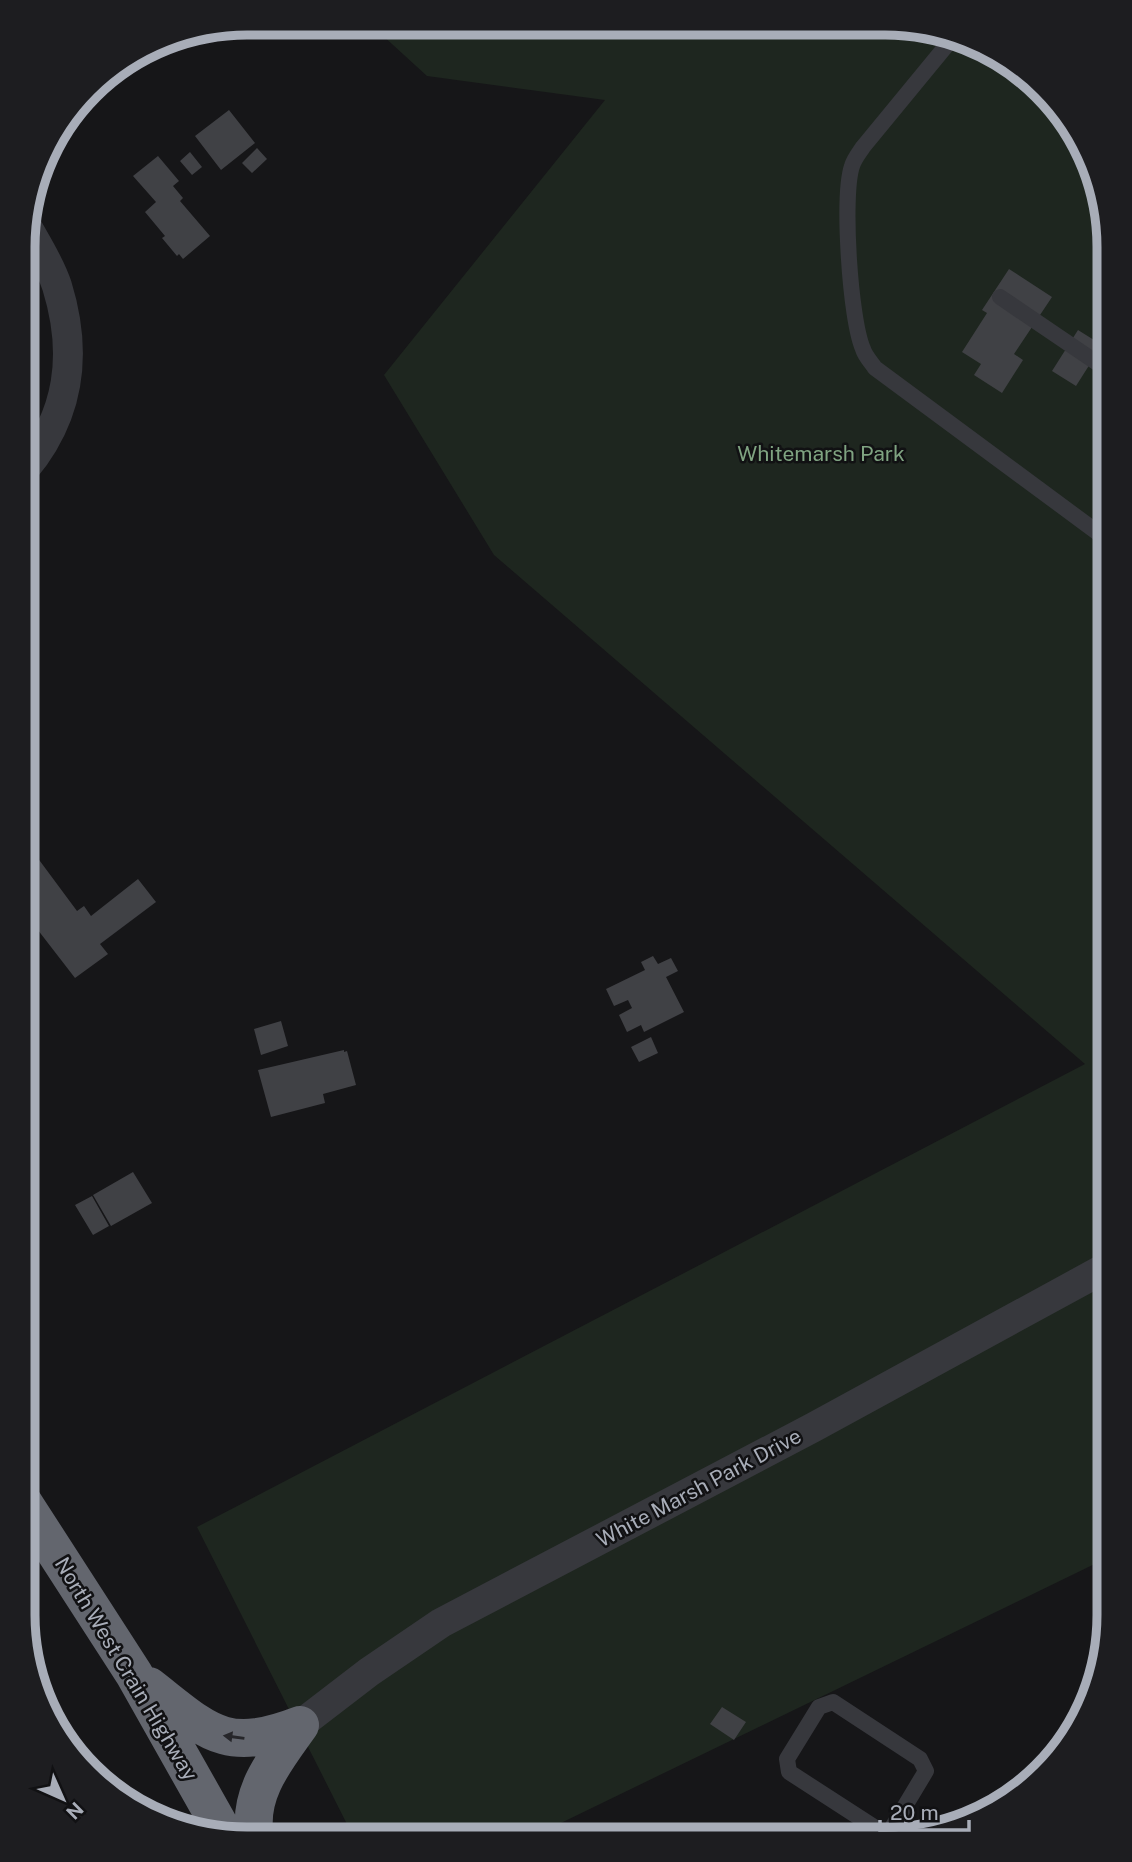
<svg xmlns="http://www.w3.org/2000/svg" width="1132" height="1862" font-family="'Public Sans',sans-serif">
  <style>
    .green { fill: #1e261f }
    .building { fill: #404145 }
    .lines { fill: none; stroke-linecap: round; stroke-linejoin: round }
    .lane { stroke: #37383d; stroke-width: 16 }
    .street { stroke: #37383d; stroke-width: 30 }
    .highway { stroke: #63666e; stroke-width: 38 }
    .oneway { fill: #26262a }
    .labels { text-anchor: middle; stroke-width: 5; stroke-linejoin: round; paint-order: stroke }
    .park-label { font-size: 21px; fill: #7fa381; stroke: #111113 }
    .street-label { font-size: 21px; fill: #a8adb8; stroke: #111113 }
    .rim { fill: none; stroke: #a8adb8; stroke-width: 9 }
  </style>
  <rect width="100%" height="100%" fill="#161618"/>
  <!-- green -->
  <path class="green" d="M369,23L914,25L1022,69L1092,162L1109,247V1557L530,1838H354L197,1527L1085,1064L494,555L384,375L605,100L427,76Z"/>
  <!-- building -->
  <path class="building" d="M229,110L255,143L221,170L195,136Z
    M257,148L267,159L252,173L242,163Z
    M190,152L202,167L192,175L180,161Z
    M158,156L179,181L173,186L183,198L180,201L210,236L183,259L179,254L177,256L162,238L165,236L145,212L156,202L133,176Z
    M1009,269L1052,297L1014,354L1023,360L1002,393L974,375L981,364L962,352L987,313L982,310Z
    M1078,330L1102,345L1076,386L1052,371Z
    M34,853L77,911L84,906L91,916L138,879L156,902L100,944L108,954L75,978L24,912V861Z
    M653,956L658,964L671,958L678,971L666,977L684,1012L644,1032L641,1025L627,1032L619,1015L632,1008L628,1000L614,1006L606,989L645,970L641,962Z
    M281,1021L288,1046L261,1055L254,1029Z
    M651,1037L658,1053L639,1062L631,1047Z
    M344,1050V1052L347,1051L356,1085L323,1094L325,1103L271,1117L258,1070Z
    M133,1172L152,1203L111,1226L93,1195Z
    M92,1196L109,1226L93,1235L75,1205Z
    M722,1707L746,1722L734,1740L710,1724Z
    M730,1823L754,1839H719Z
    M660,1825L682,1839H651Z"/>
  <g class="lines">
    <!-- lane -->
    <path class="lane" d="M951,40L863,147C859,153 854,159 852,166C842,196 850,320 863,349C865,356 871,362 875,368L1109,541
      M1000,297L1109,371
      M887,1836L926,1771L920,1759L833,1702L819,1707L787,1759L789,1772L891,1838"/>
    <!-- street -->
    <path class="street" d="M24,470C70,415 78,354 57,286C50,264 36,243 25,223
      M300,1725L369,1672L441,1623L814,1427L1109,1266"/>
    <!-- highway -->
    <path class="highway" d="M23,1502L134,1674L226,1837
      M149,1686C208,1732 224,1754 300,1725
      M255,1837C247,1793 276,1759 300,1725"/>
  </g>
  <!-- one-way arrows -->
  <defs><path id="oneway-solid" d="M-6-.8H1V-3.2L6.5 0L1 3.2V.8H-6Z" transform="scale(1.75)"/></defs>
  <use class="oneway" href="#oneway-solid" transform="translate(234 1737) rotate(-172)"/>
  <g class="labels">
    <!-- park labels -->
    <g class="park-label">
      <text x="821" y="461">Whitemarsh Park</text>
    </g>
    <!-- street labels -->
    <g class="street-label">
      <text transform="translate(699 1488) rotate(-28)" y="7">White Marsh Park Drive</text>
      <text transform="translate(126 1669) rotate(59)" y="7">North West Crain Highway</text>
    </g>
  </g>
  <!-- crop -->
  <path d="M0 0H1132V1862H0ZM247 35H885A212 212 0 0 1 1097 247V1615A212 212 0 0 1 885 1827H247A212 212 0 0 1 35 1615V247A212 212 0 0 1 247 35Z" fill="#1d1d20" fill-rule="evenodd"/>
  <path class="rim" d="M247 35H885A212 212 0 0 1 1097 247V1615A212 212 0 0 1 885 1827H247A212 212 0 0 1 35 1615V247A212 212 0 0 1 247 35Z"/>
  <!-- north arrow -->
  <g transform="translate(63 1799) rotate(135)" stroke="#111113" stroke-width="5" paint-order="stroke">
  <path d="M0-5L12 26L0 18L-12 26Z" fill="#a8adb8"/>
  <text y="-10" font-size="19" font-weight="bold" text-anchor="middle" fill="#a8adb8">N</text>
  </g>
  <!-- scale -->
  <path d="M880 1820v10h89v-10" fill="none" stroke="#a8adb8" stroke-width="3.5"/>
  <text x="890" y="1820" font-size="21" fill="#a8adb8" stroke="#111113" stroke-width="5" paint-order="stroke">20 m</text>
</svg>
